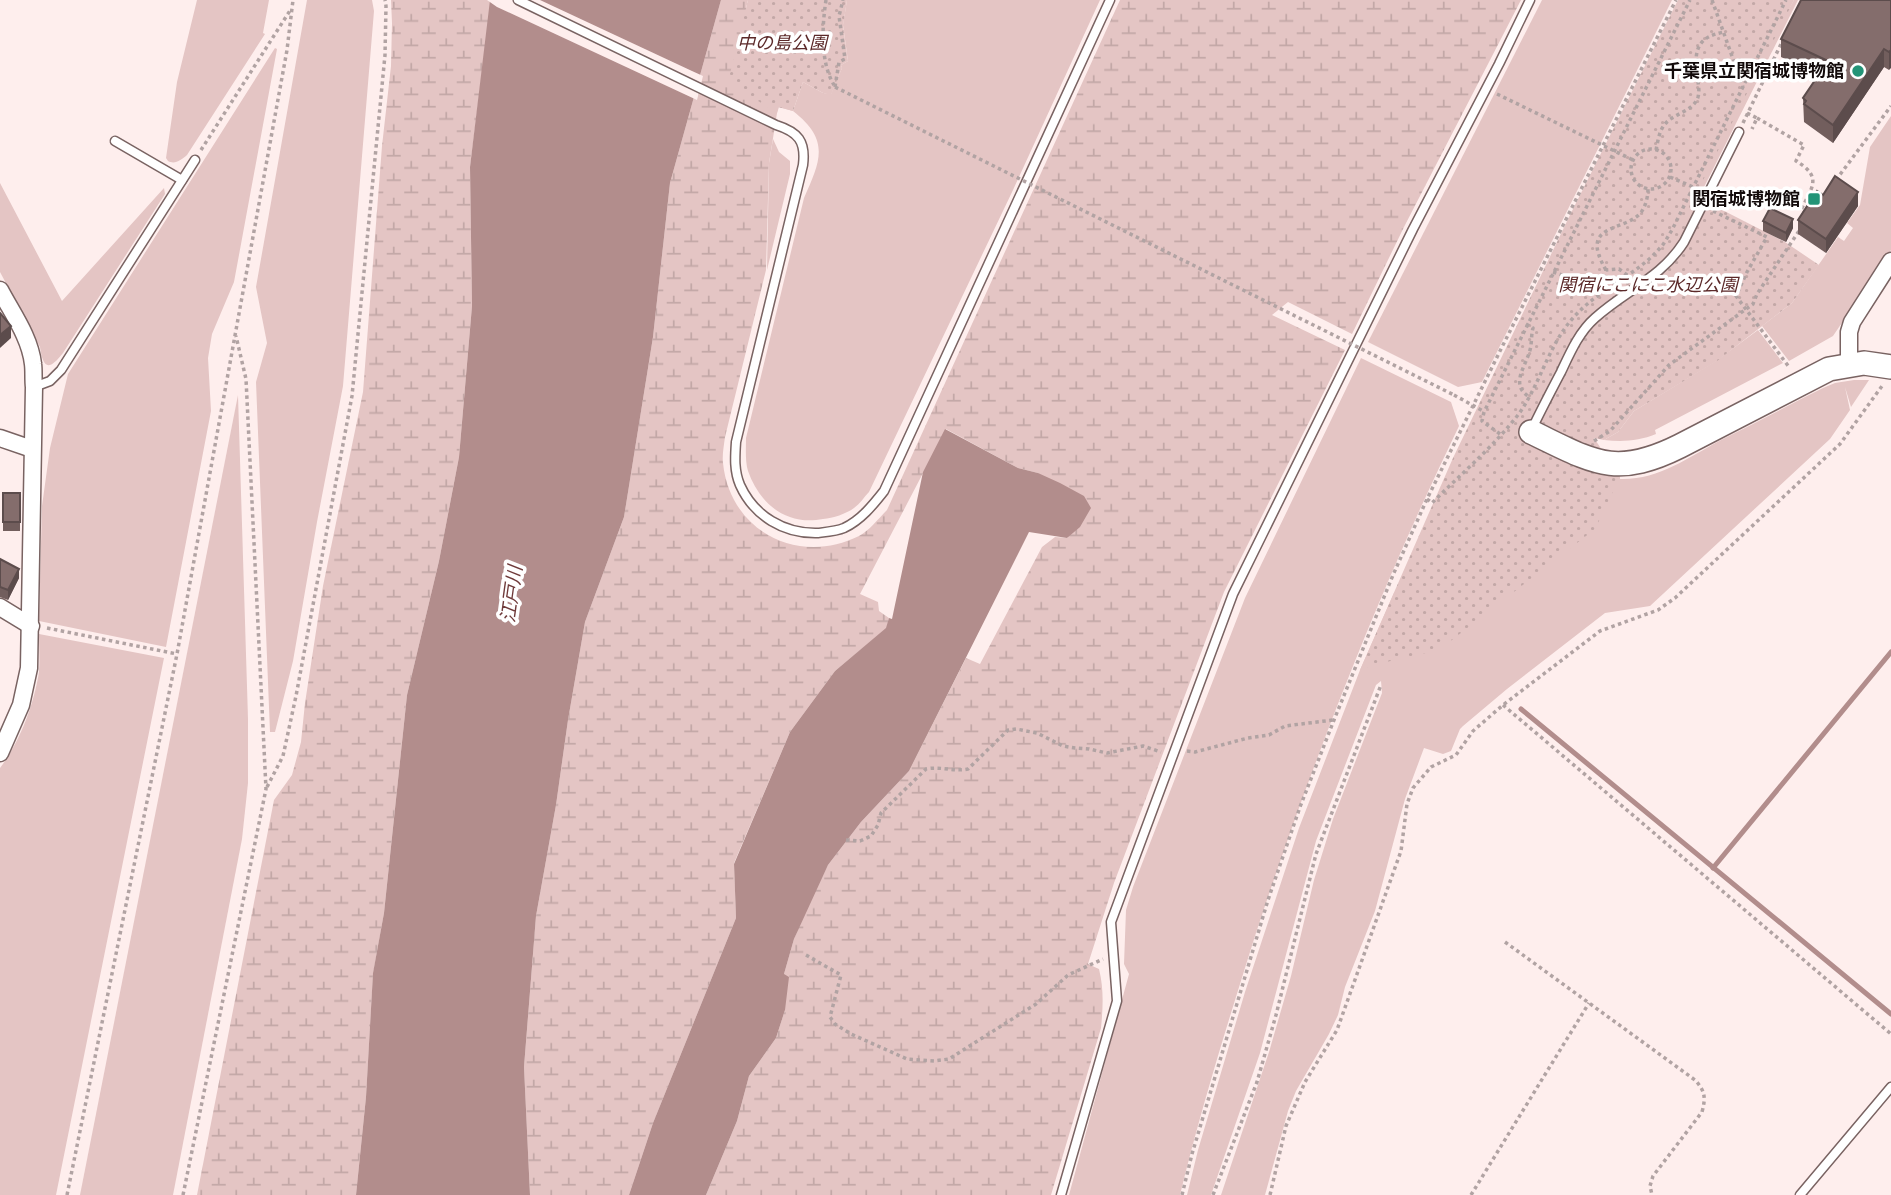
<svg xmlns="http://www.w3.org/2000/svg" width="1891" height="1195" font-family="'Source Serif 4','Noto Sans JP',serif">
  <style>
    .green { fill: #e4c5c4 }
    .wetland { fill: url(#wetland-marsh) }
    .park { fill: url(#park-dots) }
    .water { fill: #b28d8c }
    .pier { fill: #feeeed }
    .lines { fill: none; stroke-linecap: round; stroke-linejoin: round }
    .stream { stroke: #b28d8c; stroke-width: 5 }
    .lane-casing { stroke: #796362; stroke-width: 11 }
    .street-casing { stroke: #796362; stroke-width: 19 }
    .secondary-casing { stroke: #796362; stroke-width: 26 }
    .path { stroke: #b1a3a3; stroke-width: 3.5; stroke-dasharray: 3.5 3.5; stroke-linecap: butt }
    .lane { stroke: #fff; stroke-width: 8 }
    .street { stroke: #fff; stroke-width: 16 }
    .secondary { stroke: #fff; stroke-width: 23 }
    .path-bridge { stroke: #b1a3a3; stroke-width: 3.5; stroke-dasharray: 3.5 3.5; stroke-linecap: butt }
    .wall { fill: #725e5d }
    .shaded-wall { fill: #5c4c4c }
    .building { fill: #846d6c; stroke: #5c4c4c; stroke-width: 2 }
    .poi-dot { fill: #239477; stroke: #fff; stroke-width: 2.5 }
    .labels { text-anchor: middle; stroke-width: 7; stroke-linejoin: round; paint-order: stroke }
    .park-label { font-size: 18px; font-style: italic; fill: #5b2929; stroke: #fff }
    .poi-label { font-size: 18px; font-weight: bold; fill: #120a0a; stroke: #fff; text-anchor: end }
    .water-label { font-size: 19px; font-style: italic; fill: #6f3a3a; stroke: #fff }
  </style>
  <defs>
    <pattern id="wetland-marsh" width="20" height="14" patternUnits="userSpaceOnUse" patternTransform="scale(1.75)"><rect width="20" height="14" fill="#e4c5c4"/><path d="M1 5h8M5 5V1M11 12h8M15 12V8" fill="none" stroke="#c3a8a7"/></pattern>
    <pattern id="park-dots" width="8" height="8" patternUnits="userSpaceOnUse" patternTransform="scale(1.75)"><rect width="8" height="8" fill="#e4c5c4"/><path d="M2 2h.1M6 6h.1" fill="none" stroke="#c3a8a7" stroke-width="1.8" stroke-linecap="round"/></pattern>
  </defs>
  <rect width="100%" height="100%" fill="#feeeed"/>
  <!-- green -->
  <g class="green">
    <path d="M 197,0 L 269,0 L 263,33 L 265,34 L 187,155 C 181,160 175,165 168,161 L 166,158 L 177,82 Z"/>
    <polygon points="307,0 372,0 374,11 343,386 317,522 293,661 275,732 270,732 256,382 267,343 256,287"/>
    <path d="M 847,0 L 1100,0 L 1013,190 L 869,492 C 864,497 860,504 854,508 C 846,514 833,518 823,519 C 787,526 760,505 748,471 C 745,461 746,449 746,438 L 804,198 C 821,160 830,140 793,111 L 803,82 L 823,93 L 831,94 L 842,68 L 841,65 L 848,61 L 843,25 Z"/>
    <polygon points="1542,0 1672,0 1482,382 1458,387 1368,342"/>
    <polygon points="1794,0 1798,0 1684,227 1642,270"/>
    <polygon points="275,48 277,49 234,282 212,334 208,358 211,411 166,647 39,621 42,506 50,448 68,374"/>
    <polygon points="1891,116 1891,250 1833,336 1789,361 1762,326 1792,303 1838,237 1844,241 1853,228 1847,223 1860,205 1870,147"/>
    <polygon points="773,139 779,152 790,161 790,174 767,270 769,163"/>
    <path d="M 0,183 L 62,301 L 164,188 L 165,194 L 63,353 C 49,371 43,369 40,347 L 0,272 Z"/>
    <path d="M 1758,330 L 1783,363 L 1655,430 L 1656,434 C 1639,441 1623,442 1604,440 L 1618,432 L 1634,411 L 1716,361 Z"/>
    <path d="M 1361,358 L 1451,402 L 1459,426 C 1379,591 1312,762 1255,936 C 1228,1022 1201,1108 1180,1195 L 1069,1195 L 1129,974 L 1124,964 L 1126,910 L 1133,887 L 1245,598 Z"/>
    <path d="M 1854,380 L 1869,380 L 1851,407 L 1845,387 L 1850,410 L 1830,439 L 1650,606 L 1605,613 L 1507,689 L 1463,726 L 1460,729 L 1451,751 L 1443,754 L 1424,748 L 1405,799 L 1375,911 L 1345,987 L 1338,1015 L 1329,1034 L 1296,1091 L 1288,1111 L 1265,1195 L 1221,1195 L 1269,1052 L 1291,976 L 1314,880 L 1333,819 L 1382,693 L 1381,681 L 1376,685 L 1316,841 L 1260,1053 L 1211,1195 L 1187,1195 L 1198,1150 L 1245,992 L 1299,828 L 1360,670 L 1394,593 L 1604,476 L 1620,477 L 1620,479 C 1659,480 1687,458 1721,440 C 1755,423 1789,405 1823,388 L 1835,383 Z"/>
    <polygon points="238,395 248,719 248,783 242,839 173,1195 80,1195"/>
    <path d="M 39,634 L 164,658 L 56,1195 L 0,1195 L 0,768 C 20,742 34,704 39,672 C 40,660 39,646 39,634 Z"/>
  </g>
  <!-- wetland -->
  <g class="wetland">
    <polygon points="391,0 490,0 490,9 470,167 472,306 459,457 439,561 407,695 384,913 373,974 366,1097 356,1195 197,1195 274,800 292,775 301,742 305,703 323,586 363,392 382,146 391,66 392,23"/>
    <path d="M 721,0 L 748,0 L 746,8 L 793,111 L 778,107 L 769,163 L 766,270 L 725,437 C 724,445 722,455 723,463 C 730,532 799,566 859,536 C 869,531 878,519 887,510 L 1120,0 L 1521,0 L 1404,227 L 1352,334 L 1288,302 L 1272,315 L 1345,350 L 1224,592 L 1114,883 L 1088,964 L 1099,969 C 1104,989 1103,1007 1101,1028 L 1051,1195 L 706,1195 L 737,1121 L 749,1076 L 776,1038 L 785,1010 L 784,974 L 794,939 L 810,900 L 828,865 L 861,822 L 909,771 L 966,658 L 980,664 L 1042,547 L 1055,537 L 1068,538 L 1038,473 L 1018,468 L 946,429 L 860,594 L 878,602 L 879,611 L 889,618 L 887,628 L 835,671 L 790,732 L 734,863 L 736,918 L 653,1123 L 629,1195 L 530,1195 L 524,1067 L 536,916 L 556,805 L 568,720 L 585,622 L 624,517 L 653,337 L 670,183 Z"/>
  </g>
  <!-- park -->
  <g class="park">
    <polygon points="748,0 847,0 843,26 848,61 841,65 842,68 831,95 823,93 803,82 793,111 779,107 777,113 728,82"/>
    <polygon points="1678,0 1794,0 1695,196 1785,242 1819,265 1792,303 1717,361 1634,411 1618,432 1604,440 1594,438 1620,477 1595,529 1439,650 1373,665 1360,670 1453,458 1570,215"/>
  </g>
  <!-- water -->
  <g class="water">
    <polygon points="490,0 721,0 670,183 653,337 624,517 585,622 568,720 556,805 536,916 524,1067 530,1195 356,1195 366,1097 373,973 384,913 407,695 439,561 459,457 472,306 470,167"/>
    <polygon points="945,429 1018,468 1038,473 1060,483 1084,496 1091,508 1080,527 1067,538 1029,532 909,771 861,822 828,865 794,939 784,974 789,977 785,1010 776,1038 749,1076 737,1121 706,1195 629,1195 653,1123 736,918 734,864 790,732 835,671 886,628 889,618 892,619 923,472"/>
  </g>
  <!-- pier -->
  <polygon class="pier" points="487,0 540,0 692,71 703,76 697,100 497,7"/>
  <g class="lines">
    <!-- stream -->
    <g class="stream">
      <polyline points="1521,709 1891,1014"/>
      <polyline points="1713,868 1891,652"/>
    </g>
    <defs>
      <g id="lane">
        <path d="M 518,0 L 776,125 C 798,132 806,141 803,165 L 736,442 C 735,457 734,471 740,485 C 754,516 784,534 818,533 C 826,532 837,531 844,528 C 861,520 873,505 884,491 L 1110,0"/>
        <polyline points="115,141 182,180"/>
        <polyline points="34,387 50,381 61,370 195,160"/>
        <path d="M 1532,429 C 1541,410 1551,391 1561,372 C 1570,353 1579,332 1595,318 C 1626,290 1661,278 1684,242 L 1739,132"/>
        <polyline points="1061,1195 1117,1001 1111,922 1233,594 1413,229 1499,64 1530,0"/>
        <polyline points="1800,1195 1891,1087"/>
      </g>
      <g id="street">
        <path d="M 0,290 C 12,313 30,337 33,364 C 34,371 33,379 34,387 L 29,668 L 21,705 L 0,753"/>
        <polyline points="1849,365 1849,332 1852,322 1891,261"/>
        <polyline points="0,438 32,449"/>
        <polyline points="0,607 31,626"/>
      </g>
      <path id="secondary" d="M 1531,432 C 1592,461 1614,479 1680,446 L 1829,369 L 1864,363 L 1891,367"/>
    </defs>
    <!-- lane casing -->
    <use href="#lane" class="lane-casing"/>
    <!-- street casing -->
    <use href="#street" class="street-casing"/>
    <!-- secondary casing -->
    <use href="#secondary" class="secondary-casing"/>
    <!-- path -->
    <g class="path">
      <path d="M 826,0 C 822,26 820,62 834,85"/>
      <polyline points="1712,0 1743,87"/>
      <polyline points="835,87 839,62 845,59 839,16 843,0"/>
      <polyline points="1497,94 1633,160"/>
      <polyline points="1747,113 1757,118 1752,129"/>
      <path d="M 1757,118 L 1804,145 L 1796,161 C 1823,177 1812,187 1801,210 L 1806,213"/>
      <polyline points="1743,123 1782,42"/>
      <circle cx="1651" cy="169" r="20"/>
      <polyline points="201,150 291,9"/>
      <path d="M 1656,150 C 1658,141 1659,131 1665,124 C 1674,113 1693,112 1698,97 C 1700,90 1698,83 1697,75 C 1694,50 1697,37 1724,32"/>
      <polyline points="1670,177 1693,187"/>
      <polyline points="1836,180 1891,106"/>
      <polyline points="1713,211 1767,237 1747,272 1736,296 1789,367"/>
      <path d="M 1606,270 C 1577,221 1627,233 1642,211 C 1646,205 1648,196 1648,189"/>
      <polyline points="1553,272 1571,278 1602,280"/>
      <polyline points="1605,291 1602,280 1606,270 1619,269 1627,275"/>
      <path d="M 1526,324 L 1533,328 C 1531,335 1532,343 1530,350 C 1526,366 1510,384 1528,396"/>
      <polyline points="1454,395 1483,411"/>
      <polyline points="1500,434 1482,421 1484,412 1690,0"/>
      <polyline points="1594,441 1610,431 1669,365 1753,304 1757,294 1799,231"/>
      <path d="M 1427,499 L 1432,503 C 1461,474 1493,447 1518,415 C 1540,385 1548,346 1573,318 C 1598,289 1636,276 1660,248 C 1665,243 1668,236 1672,230 L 1786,0"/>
      <polyline points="47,628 177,654"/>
      <polyline points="1503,705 1891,1034"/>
      <polyline points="1187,751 1195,752 1248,738 1269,735 1285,726 1333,720"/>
      <polyline points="267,787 283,756 296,696 352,396 385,55 386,6 385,0"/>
      <path d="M 846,840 L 860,841 L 871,836 L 878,825 L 881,813 L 926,769 C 941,766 954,772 968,769 L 1008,730 L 1016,729 L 1037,733 L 1063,746 L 1075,748 L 1089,749 L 1107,753 L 1143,746 L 1161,752"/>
      <path d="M 1505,942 L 1695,1080 C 1705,1091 1706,1097 1702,1112 L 1653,1176 L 1650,1186 L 1652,1195"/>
      <polyline points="806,955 841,975 830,1017 835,1024 851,1034 907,1059 934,1061 949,1059 1036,1004 1068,975 1103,959"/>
      <polyline points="67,1195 177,654 287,50 293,0"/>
      <polyline points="183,1195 266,789 246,379 236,336"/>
      <polyline points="1182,1195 1192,1154 1268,900 1300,807 1334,720 1393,575 1427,499 1501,349 1676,0"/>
      <polyline points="1213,1195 1257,1082 1276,1015 1316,854 1381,685"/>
      <polyline points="1270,1195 1286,1126 1305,1082 1337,1030 1401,851 1407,804 1413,788 1431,767 1456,755 1473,731 1503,705 1600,631 1658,610 1675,598 1840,444 1882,386"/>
      <polyline points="1471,1195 1589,1003"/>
    </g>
    <!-- lane -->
    <use href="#lane" class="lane"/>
    <!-- street -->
    <use href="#street" class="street"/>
    <!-- secondary -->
    <use href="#secondary" class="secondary"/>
    <!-- path-bridge -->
    <polyline class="path-bridge" points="835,87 1454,395"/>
  </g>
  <!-- wall -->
  <g class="wall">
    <polygon points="1891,0 1889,70 1884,67 1833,143 1804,122 1803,98 1819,75 1781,57 1781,39"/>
    <polygon points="1823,195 1858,206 1826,253 1798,234 1798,220"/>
    <polygon points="1763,221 1793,228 1786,242 1763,231"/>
    <rect x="3" y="493" width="17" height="38"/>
    <polygon points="0,559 19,578 8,600 0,597"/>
  </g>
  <!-- shaded-wall -->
  <g class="shaded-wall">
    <polygon points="1884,49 1884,67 1833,143 1833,125"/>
    <polygon points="1891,50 1891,68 1889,70 1889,52"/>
    <polygon points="1858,192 1858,206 1826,253 1826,239"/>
    <polygon points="1793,219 1793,228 1786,242 1786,233"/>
    <polygon points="11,326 11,338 0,348 0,335"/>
    <polygon points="19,569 19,578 8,600 8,590"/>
  </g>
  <!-- building -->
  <g class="building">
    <polygon points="1801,0 1891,0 1891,50 1889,52 1884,49 1833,125 1804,104 1806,101 1803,98 1828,61 1781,39"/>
    <polygon points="1835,176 1858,192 1826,239 1798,220 1817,191 1823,195"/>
    <polygon points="1770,208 1793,219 1786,233 1763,221"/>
    <polygon points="0,313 11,326 0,335"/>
    <rect x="3" y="493" width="17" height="29"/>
    <polygon points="0,559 19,569 8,590 0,587"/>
  </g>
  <!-- markers -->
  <g class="poi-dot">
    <circle cx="1858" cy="71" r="7"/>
    <rect x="1807" y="192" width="14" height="14" rx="3.5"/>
  </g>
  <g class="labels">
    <!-- park labels -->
    <g class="park-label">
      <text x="782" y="49">中の島公園</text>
      <text x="1648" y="291">関宿にこにこ水辺公園</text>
    </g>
    <!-- poi labels -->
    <g class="poi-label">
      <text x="1844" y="77">千葉県立関宿城博物館</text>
      <text x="1800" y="205">関宿城博物館</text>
    </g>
    <!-- water labels -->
    <g class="water-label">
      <text transform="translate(511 594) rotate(-82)" y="7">江戸川</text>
    </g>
  </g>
</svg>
